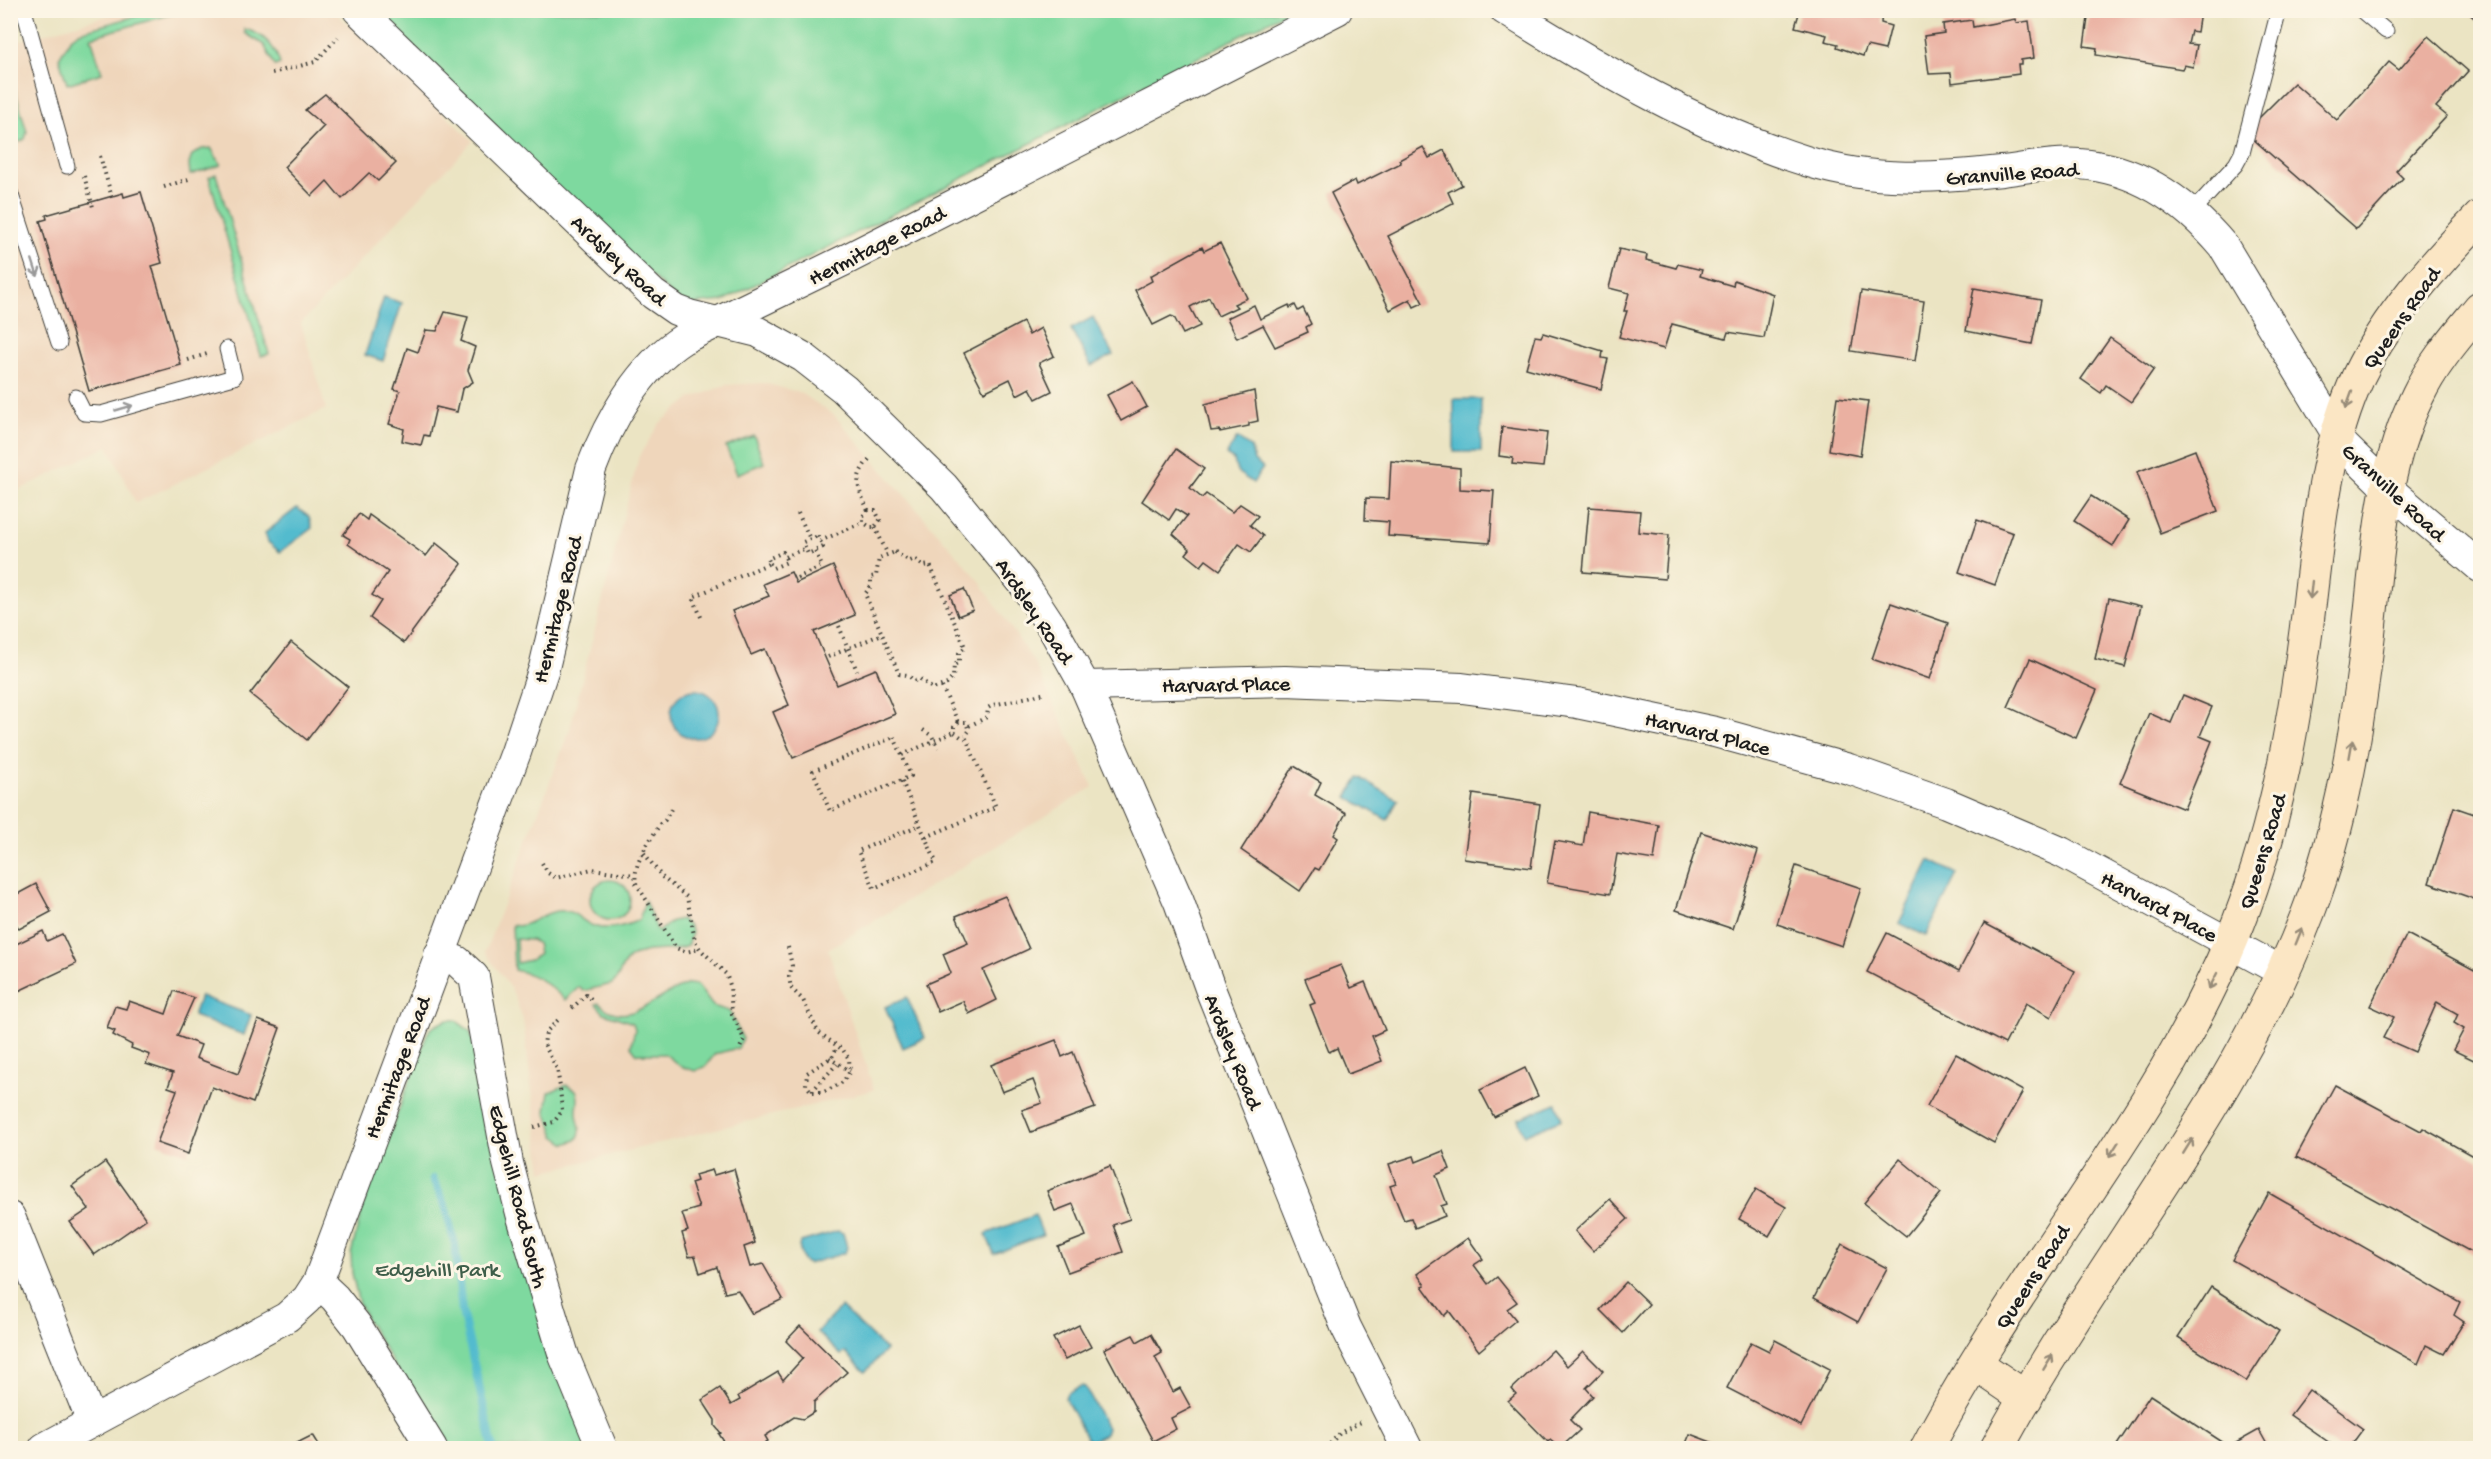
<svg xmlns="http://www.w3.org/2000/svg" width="2491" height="1459" font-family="'Gochi Hand',sans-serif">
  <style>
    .built { fill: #efd6bb }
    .green { fill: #7ed99f; stroke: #4d7a5e; stroke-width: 1.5; fill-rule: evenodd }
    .water { fill: #52bbce; stroke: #376c75; stroke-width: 1.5 }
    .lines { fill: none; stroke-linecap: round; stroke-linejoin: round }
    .stream { stroke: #52bbce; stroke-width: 8 }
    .building { fill: #eab0a1 }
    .lane-casing { stroke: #3b3a35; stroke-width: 17 }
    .street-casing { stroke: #3b3a35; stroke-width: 32 }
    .secondary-casing { stroke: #3b3a35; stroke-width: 35 }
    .path { stroke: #3b3a35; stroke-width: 4; stroke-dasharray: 1.5 4.5; stroke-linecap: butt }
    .lane { stroke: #fff; stroke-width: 15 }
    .street { stroke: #fff; stroke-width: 30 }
    .secondary { stroke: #fbe6c4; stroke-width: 33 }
    .oneway { stroke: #999 }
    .oneway2 { stroke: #978b78 }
    .labels { text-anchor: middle; stroke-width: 6; stroke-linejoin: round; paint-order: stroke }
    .street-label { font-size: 22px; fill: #1c1c1c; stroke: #fcf5e5 }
    .park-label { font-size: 22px; fill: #3e5e4a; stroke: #fcf5e5 }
  </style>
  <rect width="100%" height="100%" fill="#fcf5e5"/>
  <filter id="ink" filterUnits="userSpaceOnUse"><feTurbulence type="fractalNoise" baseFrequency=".0167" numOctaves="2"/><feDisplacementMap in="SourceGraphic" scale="12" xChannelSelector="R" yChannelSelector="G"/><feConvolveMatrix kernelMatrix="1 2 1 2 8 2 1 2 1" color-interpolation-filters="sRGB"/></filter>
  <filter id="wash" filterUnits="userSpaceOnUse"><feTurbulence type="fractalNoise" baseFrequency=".008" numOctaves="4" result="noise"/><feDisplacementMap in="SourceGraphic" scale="24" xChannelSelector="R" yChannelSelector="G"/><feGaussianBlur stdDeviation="1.35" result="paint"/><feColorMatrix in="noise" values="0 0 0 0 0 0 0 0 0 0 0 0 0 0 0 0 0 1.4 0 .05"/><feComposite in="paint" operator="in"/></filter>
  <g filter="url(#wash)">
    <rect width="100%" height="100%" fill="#ebe4c3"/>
    <!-- built -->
    <g class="built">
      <polygon points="124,11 334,11 473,141 301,323 326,409 136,503 108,446 11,494 11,43"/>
      <polygon points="764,383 801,393 834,415 979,580 1033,661 1093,787 828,949 874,1090 542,1172 523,1019 512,990 485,952 569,732 639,456 660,423 690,399 726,385"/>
    </g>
    <!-- green -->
    <g class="green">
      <polygon points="154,11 183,11 91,37 102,73 67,84 59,58 71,38 79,32"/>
      <polygon points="364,11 1289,11 723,301 683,305"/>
      <path d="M 245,29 C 264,34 275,46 280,64 L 275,66 L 264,45 L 245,33 Z"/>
      <polygon points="11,76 27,132 25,139 20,142 15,140 11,130"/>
      <polygon points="211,148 221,165 190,175 189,164 192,155 202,149"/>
      <polygon points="216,174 269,354 261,356 209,177"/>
      <polygon points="754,436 764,463 737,474 726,447"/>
      <circle cx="610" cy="900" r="20"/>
      <path d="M 645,901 L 658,932 L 672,921 L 681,919 L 689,926 L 692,933 L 687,946 C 671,954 649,946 631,957 C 620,964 621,977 612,984 L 583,991 L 579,987 L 565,1000 C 550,985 536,974 514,970 L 512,925 C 529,930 543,909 564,911 C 574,911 580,919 589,924 C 603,932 624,927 639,920 ZM 516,939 L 531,940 L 537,943 L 539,954 L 530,960 L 517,963 Z"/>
      <path d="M 689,984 L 697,985 L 713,1006 L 729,1011 L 743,1039 L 738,1048 L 715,1054 L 706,1066 L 695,1071 L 680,1066 L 665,1054 L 637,1054 L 631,1046 L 635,1029 L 633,1023 L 604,1013 L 596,1004 L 599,1003 C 627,1033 661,991 689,984 Z"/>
      <polygon points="446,1020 455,1020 470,1031 590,1448 444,1448 368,1322 359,1304 352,1273 351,1254 362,1209 427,1034 431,1028"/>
      <path d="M 566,1085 L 576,1090 C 580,1099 577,1102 577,1110 C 576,1122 585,1130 576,1140 L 566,1144 L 555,1136 L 546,1111 L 549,1092 Z"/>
    </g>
    <!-- water -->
    <g class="water">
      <polygon points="384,297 402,303 383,361 365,355"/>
      <polygon points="1093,317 1113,355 1091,366 1071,329"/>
      <rect x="1454" y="399" width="27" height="53"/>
      <polygon points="1237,438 1251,448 1254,461 1263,468 1253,483 1237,472 1234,460 1226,455"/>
      <polygon points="297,508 309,517 312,528 280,552 268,542 265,533"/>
      <circle cx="695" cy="714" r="24"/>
      <polygon points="1359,777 1398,800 1387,820 1347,797"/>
      <polygon points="1930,860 1957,874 1926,936 1899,923"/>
      <polygon points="200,996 251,1015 244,1035 193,1016"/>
      <polygon points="907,997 925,1038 903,1048 885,1007"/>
      <polygon points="1556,1103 1562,1119 1524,1135 1518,1119"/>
      <polygon points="1035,1215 1043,1235 994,1254 986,1234"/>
      <polygon points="838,1231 843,1233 847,1247 845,1253 808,1264 803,1261 799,1246 801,1242"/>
      <polygon points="841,1307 886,1350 865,1372 845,1352 841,1355 817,1332"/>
      <polygon points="1081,1386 1085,1387 1107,1428 1105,1434 1091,1441 1087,1439 1065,1398 1067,1393"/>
    </g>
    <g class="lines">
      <!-- stream -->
      <polyline class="stream" points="433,1179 445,1205 455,1245 462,1311 493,1448"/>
    </g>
    <g id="blocks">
      <!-- building -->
      <g class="building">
        <polygon points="1800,10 1882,10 1881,23 1891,26 1885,50 1867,46 1863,56 1837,47 1838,44 1825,41 1827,35 1795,27"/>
        <polygon points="2103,10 2126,14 2126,10 2200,12 2197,32 2191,31 2188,44 2197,45 2193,67 2184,65 2182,69 2096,55 2097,48 2084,46 2089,11 2103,14"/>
        <polygon points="2465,10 2480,10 2480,23"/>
        <polygon points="2015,19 2016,23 2029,21 2034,58 2021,60 2021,64 2018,64 2019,74 1952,83 1951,73 1929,74 1924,36 1944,33 1943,24 1972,20 1973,27"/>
        <polygon points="2428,36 2468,71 2436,107 2447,116 2396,171 2403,178 2356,229 2245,132 2294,83 2337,120 2389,62 2399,70"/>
        <polygon points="325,94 396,163 378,181 369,173 342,199 327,181 312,196 284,167 324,126 305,110"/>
        <polygon points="1423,147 1429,158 1444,150 1462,185 1448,192 1453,203 1388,236 1423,303 1414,307 1410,299 1390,310 1331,193 1355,180 1357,185 1401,163 1399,160"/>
        <polygon points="141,192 162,263 152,266 181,365 89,391 40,221 47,219 46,215 123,193 124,197"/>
        <polygon points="1220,243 1247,298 1234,304 1237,307 1218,316 1209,297 1190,307 1200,326 1183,334 1174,317 1171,316 1153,325 1135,290 1152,281 1150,276 1202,247 1204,251"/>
        <polygon points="1619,249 1647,255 1646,260 1676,268 1678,264 1702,270 1700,276 1733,286 1734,280 1773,294 1764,338 1728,332 1726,338 1672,324 1664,349 1619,337 1627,311 1624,311 1629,293 1609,288"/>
        <polygon points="1974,288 2041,300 2032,344 1966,331"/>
        <polygon points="1861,291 1924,301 1915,361 1851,351"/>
        <polygon points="1254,305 1260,319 1289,305 1290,308 1295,305 1298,311 1303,308 1311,324 1306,327 1308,332 1275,347 1263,325 1237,338 1227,318"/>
        <polygon points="445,312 468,317 461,341 475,347 468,370 473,382 462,389 457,412 436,407 429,436 424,435 421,445 402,441 404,429 389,424 400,391 394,389 407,348 418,352 426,330 437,331"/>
        <polygon points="1023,322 1029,335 1041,328 1054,356 1039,363 1052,391 1036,399 1030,388 1017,395 1010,379 984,392 964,353"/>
        <polygon points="1543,333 1603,351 1602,358 1608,359 1601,389 1526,368 1535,336 1541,337"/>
        <polygon points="2110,338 2154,369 2131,402 2106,385 2101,393 2081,379"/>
        <polygon points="1133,381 1147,407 1121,421 1107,395"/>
        <polygon points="1254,391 1258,421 1249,423 1249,426 1220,432 1219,430 1211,431 1205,404"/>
        <polygon points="1837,397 1868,401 1860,456 1829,450"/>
        <polygon points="1502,427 1547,433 1543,467 1512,464 1513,458 1499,456"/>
        <polygon points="1176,449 1204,469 1190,488 1202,498 1206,494 1232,512 1240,504 1258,516 1250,525 1263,536 1251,552 1239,544 1220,570 1206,560 1201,566 1186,554 1190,549 1173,534 1187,516 1176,509 1169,520 1142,501"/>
        <polygon points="2195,450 2218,511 2160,533 2137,472"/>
        <polygon points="1391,461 1460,468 1460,489 1494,491 1490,543 1388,536 1389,522 1365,520 1366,498 1389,499"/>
        <polygon points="2091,496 2129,520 2113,546 2074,521"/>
        <polygon points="1589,507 1640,511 1638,532 1669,535 1665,579 1583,572"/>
        <polygon points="359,514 367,520 369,515 426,556 436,543 462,564 404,643 370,618 381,601 372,595 388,572 348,544 350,539 343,535"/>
        <polygon points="1977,520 2013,533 1995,585 1959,572"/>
        <polygon points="833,566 855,615 814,632 837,685 876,669 895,714 793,758 773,712 789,705 765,649 751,655 732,611 769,596 763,584 791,572 796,583"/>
        <polygon points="964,589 973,610 958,616 950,595"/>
        <polygon points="2109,598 2141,606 2125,667 2095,659"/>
        <polygon points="1891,603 1948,623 1930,679 1872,659"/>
        <polygon points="291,642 348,687 307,740 250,694"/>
        <polygon points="2030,659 2097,690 2076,738 2008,707"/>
        <polygon points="2183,695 2212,707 2200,736 2212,741 2184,809 2120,783 2149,713 2171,723"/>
        <polygon points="1294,766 1321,782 1315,795 1346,813 1334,835 1338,838 1319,870 1315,868 1300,891 1241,850"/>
        <polygon points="1473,794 1540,804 1531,868 1464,859"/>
        <polygon points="2454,807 2480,816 2480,889 2477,900 2429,883"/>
        <polygon points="1588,812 1659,825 1654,860 1617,854 1610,894 1547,883 1555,841 1583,846"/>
        <polygon points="1701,832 1758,851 1733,929 1676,910"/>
        <polygon points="1796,866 1861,888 1842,946 1777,924"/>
        <polygon points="36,884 51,912 19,929 10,913 10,898"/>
        <polygon points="1005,896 1029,949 983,970 997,1000 969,1014 963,1001 938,1012 926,984 951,973 943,954 968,943 956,916"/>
        <polygon points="1984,923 2075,971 2051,1017 2026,1003 2005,1044 1867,972 1887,933 1959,971"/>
        <polygon points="43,931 47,941 62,934 76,964 10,995 10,947"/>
        <polygon points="2407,934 2480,973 2480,1063 2453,1050 2464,1029 2454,1023 2458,1014 2437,1002 2415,1052 2383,1038 2394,1017 2370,1006"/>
        <polygon points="1341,965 1351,988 1365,982 1385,1030 1372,1036 1382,1061 1348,1074 1337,1048 1329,1052 1310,1005 1315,1003 1305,979"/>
        <polygon points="174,991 194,998 177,1036 201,1045 196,1058 238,1074 258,1020 280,1028 253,1103 212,1087 188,1154 157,1143 177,1090 168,1087 173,1073 146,1064 150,1055 131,1048 132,1045 113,1035 115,1031 107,1028 115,1006 126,1009 129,1001 166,1014"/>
        <polygon points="1056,1040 1062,1057 1073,1052 1095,1108 1031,1132 1022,1110 1042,1103 1033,1080 1002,1092 991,1065"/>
        <polygon points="1956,1054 2023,1091 1994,1143 1927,1106"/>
        <polygon points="1525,1068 1538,1096 1494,1117 1480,1090"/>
        <polygon points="2335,1085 2421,1131 2423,1128 2480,1160 2480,1257 2296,1157"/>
        <polygon points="1443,1151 1450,1169 1436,1175 1447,1204 1441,1206 1445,1216 1415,1228 1411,1218 1404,1220 1390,1186 1396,1184 1389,1164 1414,1156 1416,1162"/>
        <polygon points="1900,1159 1941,1193 1906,1236 1864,1203"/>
        <polygon points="105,1162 146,1219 94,1255 70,1222 89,1209 72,1186"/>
        <polygon points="1110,1166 1130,1219 1113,1225 1123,1252 1068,1272 1058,1247 1086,1236 1073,1204 1055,1211 1047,1191"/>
        <polygon points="734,1169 755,1243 744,1247 750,1267 763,1264 783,1299 752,1314 738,1290 725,1293 717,1267 700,1273 695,1256 689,1257 682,1233 688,1231 682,1213 699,1208 691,1183 697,1181 695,1175 712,1170 714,1175"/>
        <polygon points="1756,1189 1786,1207 1769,1236 1739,1219"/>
        <polygon points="2269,1193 2460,1302 2454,1315 2464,1322 2444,1354 2426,1345 2418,1364 2232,1260"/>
        <polygon points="1610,1199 1628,1219 1593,1251 1575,1231"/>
        <polygon points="1468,1238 1483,1259 1474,1265 1488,1284 1497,1277 1517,1302 1507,1309 1516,1320 1479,1351 1449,1311 1444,1316 1422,1286 1425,1285 1417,1274"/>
        <polygon points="1842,1244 1887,1268 1858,1322 1814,1298"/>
        <polygon points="1626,1282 1649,1304 1623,1333 1600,1310"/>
        <polygon points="2211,1287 2279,1331 2246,1382 2178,1338"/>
        <polygon points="1079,1325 1091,1347 1065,1360 1053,1338"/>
        <polygon points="800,1326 847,1372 814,1402 814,1412 803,1419 794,1417 765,1436 768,1441 757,1448 751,1448 749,1445 743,1448 728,1448 719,1434 721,1433 715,1426 715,1420 702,1400 720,1388 731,1405 740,1400 738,1396 778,1372 783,1380 803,1358 786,1341"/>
        <polygon points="1151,1334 1162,1353 1155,1357 1173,1392 1180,1388 1191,1408 1171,1418 1176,1429 1153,1441 1104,1349 1133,1335 1137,1342"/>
        <polygon points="1775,1340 1830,1369 1801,1426 1727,1388 1751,1342 1769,1351"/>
        <polygon points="1553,1350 1567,1366 1583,1351 1603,1371 1586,1388 1593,1396 1570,1420 1580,1430 1560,1448 1550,1440 1548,1442 1508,1401 1516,1394 1512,1389"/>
        <polygon points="2309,1390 2363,1429 2349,1448 2337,1448 2290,1415"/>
        <polygon points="2150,1395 2224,1443 2220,1448 2115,1448"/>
        <polygon points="2259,1430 2269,1448 2227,1448"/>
        <polygon points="1690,1434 1727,1448 1684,1448"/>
        <polygon points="313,1435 321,1448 287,1448"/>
      </g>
    </g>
  </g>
  <g filter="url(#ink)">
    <use href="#blocks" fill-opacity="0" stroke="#3b3a35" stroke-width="1.5"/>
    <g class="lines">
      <defs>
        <g id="lane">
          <polyline points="24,10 67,166"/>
          <polyline points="2361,10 2386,31"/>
          <polyline points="10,192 59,343"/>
          <polyline points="2192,212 2236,164 2242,153 2279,10"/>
          <polyline points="76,397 84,413 101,414 234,377 227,349"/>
        </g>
        <g id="street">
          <polyline points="358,10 653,294 676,310 689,315 758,332 803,357 844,389 944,487 1023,583 1052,627 1085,686 1179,902 1211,991 1346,1327 1407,1448"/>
          <path d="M 1505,10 C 1602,70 1700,128 1809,162 C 1873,182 1937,178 2002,171 C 2027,168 2054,162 2079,164 C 2139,168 2187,203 2224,247 L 2344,446 L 2387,488 L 2480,567"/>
          <polyline points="1085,686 1285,681 1462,688 1577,703 1715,732 1849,769 1946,803 2061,852 2283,972"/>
          <polyline points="439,955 457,961 474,977 508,1163 522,1217 564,1356 602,1448"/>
          <polyline points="10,1217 92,1422"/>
          <polyline points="318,1282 335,1298 357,1326 432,1448"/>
          <path d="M 44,1448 L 287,1317 L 307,1299 L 318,1282 L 516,752 L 544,668 L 591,469 C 609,421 639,367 683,339 L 847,259 L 1337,10"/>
        </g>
        <g id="secondary">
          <polyline points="1976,1364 2026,1398"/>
          <path d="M 1927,1448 C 2018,1274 2157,1119 2232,939 C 2273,840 2292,737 2306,631 C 2317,546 2322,454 2359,375 C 2386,318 2436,262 2480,217"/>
          <path d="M 1997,1448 C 2095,1266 2233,1108 2308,913 C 2343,823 2358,725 2369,629 C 2378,550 2382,468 2418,395 C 2433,363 2458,335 2480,308"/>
        </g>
      </defs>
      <!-- lane casing -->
      <use href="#lane" class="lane-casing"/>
      <!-- street casing -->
      <use href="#street" class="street-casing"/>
      <!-- secondary casing -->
      <use href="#secondary" class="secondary-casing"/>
      <!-- path -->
      <g class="path">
        <polyline points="272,73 315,62 338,37"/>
        <polyline points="100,156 113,201"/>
        <polyline points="84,176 93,207"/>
        <polyline points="164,187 192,178"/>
        <polyline points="188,360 207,354"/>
        <path d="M 868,510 C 858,488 852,480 869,459"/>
        <polyline points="868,510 863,516 863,522 870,527 875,527"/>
        <polyline points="868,510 875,510 880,520 875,527"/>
        <polyline points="798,513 810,539"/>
        <polyline points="875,527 887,553"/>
        <polygon points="818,536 823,547 808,554 803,542"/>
        <polyline points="820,541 864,522"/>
        <polygon points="895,552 910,561 915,559 923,566 930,565 965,647 959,653 959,662 954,665 953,677 947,684 933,689 920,679 914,681 908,675 899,674 865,594 871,586 871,577 876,576 879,558"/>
        <polyline points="785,557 806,548"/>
        <polyline points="770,563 773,568 787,562 785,557"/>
        <polyline points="797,578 822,566 815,551"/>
        <polyline points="701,617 693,597 770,563 768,559 783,552 785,557"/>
        <polyline points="839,626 857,671"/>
        <polyline points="828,657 882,634"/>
        <polyline points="942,687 958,722"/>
        <polyline points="958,722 966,722 969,731 965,736"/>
        <polyline points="958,722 954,727 954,732 961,737 965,736"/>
        <polyline points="969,726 987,717 988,708 993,705 1046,693"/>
        <polyline points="923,730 932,736 938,748"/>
        <polygon points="894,737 911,776 830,811 813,771"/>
        <polyline points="902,755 954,732"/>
        <polyline points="902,781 920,825"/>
        <path d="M 671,809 L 665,820 L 660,824 C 650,841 632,864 636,883 L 676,948 L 686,952 L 700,949"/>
        <polygon points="920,825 936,862 874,888 858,851"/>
        <polyline points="926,837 996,807 965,736"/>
        <polyline points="644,853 662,877 687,897 695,941 700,949 726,974 730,985 732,1014 744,1039 740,1048"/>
        <polyline points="542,863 548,873 556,878 592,869 634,875"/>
        <polyline points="788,947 792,966 789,977 791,988 803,1000 818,1032 843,1050 849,1059 850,1071 843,1082 824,1092 812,1092 806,1085 807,1073 832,1057 837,1047"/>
        <polyline points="572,1008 586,995 594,1001"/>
        <polyline points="829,1058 850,1071"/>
        <polyline points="812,1091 837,1064"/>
        <polyline points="534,1127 554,1122 562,1111 560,1087 557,1069 544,1044 546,1032 558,1020"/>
        <polyline points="1326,1448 1340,1433 1363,1421"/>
      </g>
      <!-- lane -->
      <use href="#lane" class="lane"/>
      <!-- street -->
      <use href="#street" class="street"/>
      <!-- secondary -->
      <use href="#secondary" class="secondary"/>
    </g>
    <!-- one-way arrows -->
    <defs><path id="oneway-shaft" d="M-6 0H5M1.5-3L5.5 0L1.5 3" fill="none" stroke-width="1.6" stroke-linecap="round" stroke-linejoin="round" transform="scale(1.5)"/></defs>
    <g class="oneway">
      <use href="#oneway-shaft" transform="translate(35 268) rotate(72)"/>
      <use href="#oneway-shaft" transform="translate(124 408) rotate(-16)"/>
    </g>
    <g class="oneway2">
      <use href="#oneway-shaft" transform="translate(2349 400) rotate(110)"/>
      <use href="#oneway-shaft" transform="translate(2311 590) rotate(96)"/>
      <use href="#oneway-shaft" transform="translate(2351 749) rotate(-80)"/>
      <use href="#oneway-shaft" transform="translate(2299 936) rotate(-68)"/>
      <use href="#oneway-shaft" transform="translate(2213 981) rotate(117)"/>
      <use href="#oneway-shaft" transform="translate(2188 1146) rotate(-58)"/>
      <use href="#oneway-shaft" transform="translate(2114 1149) rotate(123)"/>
      <use href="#oneway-shaft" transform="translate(2048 1362) rotate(-59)"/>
    </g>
  </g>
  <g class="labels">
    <!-- street labels -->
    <g class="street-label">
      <text transform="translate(2012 172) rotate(-4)" y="8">Granville Road</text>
      <text transform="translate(876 244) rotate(-27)" y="8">Hermitage Road</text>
      <text transform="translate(620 259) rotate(43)" y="8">Ardsley Road</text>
      <text transform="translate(2400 317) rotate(-55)" y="8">Queens Road</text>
      <text transform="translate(2395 491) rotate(43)" y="8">Granville Road</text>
      <text transform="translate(556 609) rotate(-76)" y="8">Hermitage Road</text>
      <text transform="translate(1036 610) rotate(56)" y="8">Ardsley Road</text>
      <text transform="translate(1226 683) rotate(-1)" y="8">Harvard Place</text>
      <text transform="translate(1708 732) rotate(14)" y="8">Harvard Place</text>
      <text transform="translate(2261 851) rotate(-73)" y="8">Queens Road</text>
      <text transform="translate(2160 905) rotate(28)" y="8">Harvard Place</text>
      <text transform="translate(1235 1051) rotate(68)" y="8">Ardsley Road</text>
      <text transform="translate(396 1067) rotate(-69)" y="8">Hermitage Road</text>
      <text transform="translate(520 1196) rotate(76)" y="8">Edgehill Road South</text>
      <text transform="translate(2031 1276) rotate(-57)" y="8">Queens Road</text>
    </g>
    <!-- park labels -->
    <g class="park-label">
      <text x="437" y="1276">Edgehill Park</text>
    </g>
  </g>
  <!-- margin -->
  <rect width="2491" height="1459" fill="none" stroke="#fcf5e5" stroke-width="36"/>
</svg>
